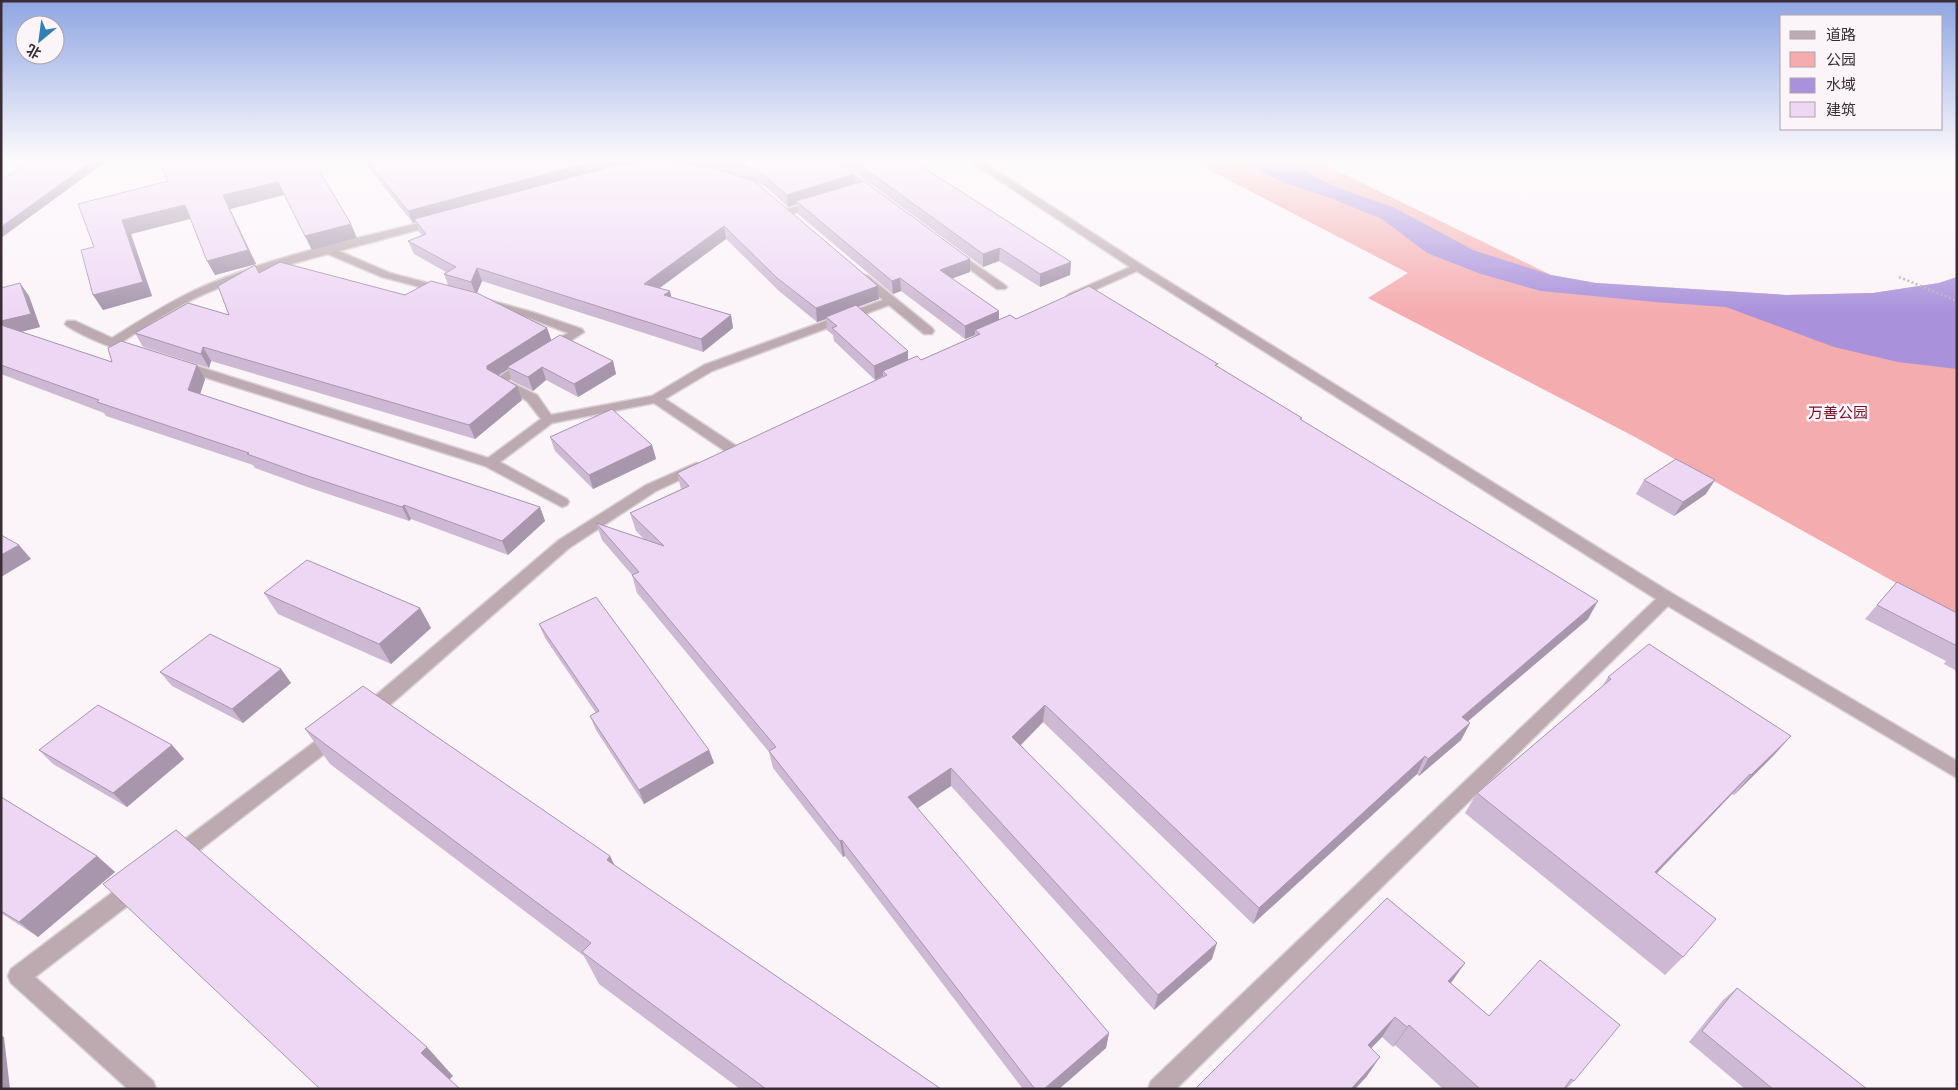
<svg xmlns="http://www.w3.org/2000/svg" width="1958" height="1090" font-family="'IBM Plex Sans','Noto Sans SC',sans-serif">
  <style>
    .green { fill: #f4acaf }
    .water { fill: #a991db }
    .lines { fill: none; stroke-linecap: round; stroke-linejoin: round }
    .minor-casing { stroke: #d8d0d5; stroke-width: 3 }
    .path { stroke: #b7aeb4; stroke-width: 2.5; stroke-dasharray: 2 2.5; stroke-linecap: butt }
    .minor { fill: #bcaab0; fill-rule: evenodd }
    .wall { fill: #cdb9d3; fill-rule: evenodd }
    .shaded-wall { fill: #a796ac }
    .building { fill: #eed7f5; stroke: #a796ac }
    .labels { text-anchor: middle; stroke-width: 5; stroke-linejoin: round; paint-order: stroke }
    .park-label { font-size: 15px; fill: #790e26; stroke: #fbf4f8 }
  </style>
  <rect width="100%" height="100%" fill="#fbf4f8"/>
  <!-- green -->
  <polygon class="green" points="1190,160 1315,160 1551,275 1596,283 1786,295 1873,293 1939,283 1957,277 1957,617 1635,437 1368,298 1408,273"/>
  <!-- water -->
  <polygon class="water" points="1238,160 1285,160 1335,187 1395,208 1473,250 1551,275 1596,283 1786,295 1873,293 1939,283 1957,277 1957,369 1898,362 1834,347 1726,307 1655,302 1541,291 1481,274 1427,253 1382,219 1330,198 1283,182"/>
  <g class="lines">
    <defs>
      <g id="minor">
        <polygon points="1,160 9,160 1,165"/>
        <polygon points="824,160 835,160 879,194 878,196 870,196"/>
        <polygon points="968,160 980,160 1142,265 1673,594 1957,761 1957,778 1668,606 1176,1089 1148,1089 1151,1081 1656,599 1137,271 1077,298 1069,298 1067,296 1069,294 1130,267"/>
        <polygon points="817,200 822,203 821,205 788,215 783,212 784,210"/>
        <path d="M 436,219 L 441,222 L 440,224 L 339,251 L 390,273 L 447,288 L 449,290 L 447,292 L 443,293 L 382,277 L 328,254 C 286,265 244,277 204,294 C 175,307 148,325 122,342 L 126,346 L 124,349 C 115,351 72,331 65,324 L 67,321 L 75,321 L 112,338 C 139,321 166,304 195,290 C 267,257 359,238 436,219 Z"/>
        <polygon points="953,249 1005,285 1007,287 1005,289 997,289 949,254 948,252 949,250"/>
        <polygon points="864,275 868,276 932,328 934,331 932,334 924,334 889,305 712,371 665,399 738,447 740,450 738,453 728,453 654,403 552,423 500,462 567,499 569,502 567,505 562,507 485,466 179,369 177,366 183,362 187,363 488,458 541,419 527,401 493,381 523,360 527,359 533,363 508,381 537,395 551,415 652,396 704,365 883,300 860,280 858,278 860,276"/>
        <polygon points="489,300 532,312 582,329 584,332 555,351 547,351 545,348 547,345 568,333 524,316 485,305 483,303"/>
        <path d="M 696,463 L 701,464 L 703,467 L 701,470 L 656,491 L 569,548 L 398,698 C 388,706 376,722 362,717 L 359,712 L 362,707 L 559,540 L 646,485 Z"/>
        <polygon points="335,729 341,731 344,736 341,741 183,863 176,866 169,863 166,857 169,851 329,731"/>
        <polygon points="136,878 143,880 146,887 143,894 35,977 153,1081 156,1089 128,1089 11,983 8,976 11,969 129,880"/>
      </g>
    </defs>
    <!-- minor casing -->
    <use href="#minor" class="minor-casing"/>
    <!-- path -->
    <polyline class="path" points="1899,277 1957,301"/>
    <!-- minor -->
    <use href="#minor" class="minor"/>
  </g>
  <!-- wall -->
  <g class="wall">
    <polygon points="313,160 357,238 312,250 284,195 230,209 256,264 215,275 207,261 191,219 131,234 152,296 103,310 94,247"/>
    <path d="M 362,160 L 836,160 L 855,184 L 970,272 L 952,278 L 999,320 L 1016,319 L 1217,366 L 1302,418 L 1301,420 L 1588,619 L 1468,721 L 1470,723 L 1461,740 L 1419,776 L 1417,774 L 1253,924 L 1043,722 L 1021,745 L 1212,959 L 1154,1010 L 951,786 L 917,808 L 1109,1033 L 1106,1048 L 1059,1089 L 1023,1089 L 845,856 L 843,857 L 773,768 L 769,752 L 637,593 L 632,575 L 602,540 L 596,523 L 644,539 L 636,531 L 630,513 L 681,489 L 677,473 L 884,377 L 883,376 L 875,380 L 834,341 L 833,335 L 827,330 L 826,319 L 817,322 L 779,291 L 726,239 L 660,288 L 670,291 L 671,297 L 731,315 L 733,328 L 703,352 L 482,281 L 477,293 L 547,328 L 551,340 L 613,361 L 616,374 L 578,397 L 546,380 L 533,391 L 512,381 L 508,369 L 498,376 L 522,400 L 475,439 L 211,361 L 209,368 L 143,347 L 135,333 L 229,315 L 255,265 L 259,273 L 405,295 L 448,285 L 444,274 L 446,272 L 414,254 L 408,241 L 422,235 L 419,232 L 416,222 L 413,223 ZM 724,172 L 745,177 L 750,180 ZM 754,181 L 766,187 L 788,207 L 797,204 L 798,214 L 893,294 L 901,291 L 965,339 L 975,335 L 975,336 L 921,360 L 908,360 L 858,307 L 879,299 L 878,286 Z"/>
    <polygon points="838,160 917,160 917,163 1071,262 1070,275 1040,287 999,261 983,267"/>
    <polygon points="20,283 29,296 40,327 21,332 112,362 205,379 200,394 540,507 545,521 508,555 411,519 409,521 313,489 255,468 253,465 106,416 104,413 1,374 1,288"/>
    <polygon points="550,437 652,445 656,459 593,489 555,451"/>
    <polygon points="1644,480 1706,494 1674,516 1636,494"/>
    <polygon points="1897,582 1957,613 1957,671 1944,664 1946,661 1865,619"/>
    <polygon points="264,593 420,608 431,628 391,664 278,614"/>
    <polygon points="539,624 709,750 714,763 644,804 596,730 590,716 596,713 545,638"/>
    <polygon points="281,669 291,683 243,723 172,686 160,672"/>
    <polygon points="1608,677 1791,736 1773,756 1734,795 1732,794 1656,873 1683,957 1665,975 1465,813 1477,793 1602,687"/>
    <polygon points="305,729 610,856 614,865 941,1089 740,1089 599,984 584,956 330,764"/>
    <polygon points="172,745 184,759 127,807 53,764 39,750"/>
    <polygon points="1,797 97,856 115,872 38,937 1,913"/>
    <polygon points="1465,963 1451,983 1489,1016 1574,1081 1566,1089 1443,1089 1395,1045 1393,1047 1382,1037 1371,1048 1367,1076 1355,1089 1195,1089"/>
    <polygon points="1737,988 1867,1089 1745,1089 1689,1042 1723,1000"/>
  </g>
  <!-- shaded-wall -->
  <g class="shaded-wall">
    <polygon points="94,160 108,160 1,238 1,227"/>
    <polygon points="598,160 651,160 652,165 414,219 416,222 413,223 408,211"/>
    <polygon points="854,174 855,186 796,201 797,204 788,207 787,195"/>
    <polygon points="278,182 284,195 230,209 256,264 215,275 207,261 223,195"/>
    <polygon points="185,205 193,218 131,234 152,296 103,310 93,295 122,220"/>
    <polygon points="351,224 357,238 312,250 305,236"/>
    <polygon points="724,226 726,239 647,297 644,284"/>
    <polygon points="1000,248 999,261 983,267 983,254"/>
    <polygon points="970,259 970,272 940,283 940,270"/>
    <polygon points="1071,262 1070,275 1040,287 1040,274"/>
    <polygon points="477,268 482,281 476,295 471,282"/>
    <polygon points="900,278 901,291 893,294 892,281"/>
    <polygon points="20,283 29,296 40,327 5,336 1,332 1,321"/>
    <polygon points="878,286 879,299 827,318 826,317 826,319 817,322 816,308"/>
    <polygon points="670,291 673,304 664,295"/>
    <polygon points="999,311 999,324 975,330 975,335 965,339 965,326"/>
    <polygon points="731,315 733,328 703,352 701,339"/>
    <polygon points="547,328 552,342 507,367 508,369 492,379 487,369 487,366"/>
    <polygon points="203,347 211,361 209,368 201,354"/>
    <polygon points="908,351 908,365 883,371 883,376 875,380 874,366"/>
    <polygon points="613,361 616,374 578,397 574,384"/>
    <polygon points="197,365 205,379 197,404 188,390"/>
    <polygon points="542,367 546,380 533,391 528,377"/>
    <polygon points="517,386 522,400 475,439 469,425"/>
    <polygon points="652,445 656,459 593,489 589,475"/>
    <polygon points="1715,480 1706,494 1674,516 1683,502"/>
    <polygon points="404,505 411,519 409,521 402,507"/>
    <polygon points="540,507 545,521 508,555 502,541"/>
    <polygon points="19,545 31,559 1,577 1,555"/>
    <polygon points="1598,601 1588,619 1453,734 1462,717"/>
    <polygon points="420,608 431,628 391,664 379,644"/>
    <polygon points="281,669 291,683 243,723 232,709"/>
    <polygon points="1045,705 1043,722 1012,754 1012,737"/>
    <polygon points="1470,723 1461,740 1419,776 1428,759"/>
    <polygon points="1791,736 1773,756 1734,795 1751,775"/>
    <polygon points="172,745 184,759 127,807 113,793"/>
    <polygon points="709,750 714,763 644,804 639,790"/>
    <polygon points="1425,756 1417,774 1253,924 1259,908"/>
    <polygon points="951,768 951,786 909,814 908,797"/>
    <polygon points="1750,774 1732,794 1639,892 1655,872"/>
    <polygon points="842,840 845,856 843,857 840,841"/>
    <polygon points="97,856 115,872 38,937 19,922"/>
    <polygon points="610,856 626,889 607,860"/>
    <polygon points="1217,943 1212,959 1154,1010 1158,995"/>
    <polygon points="1465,963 1450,984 1448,981"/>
    <polygon points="1395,1017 1382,1037 1356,1064 1368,1045"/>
    <polygon points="1409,1025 1395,1045 1393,1047 1407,1027"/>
    <polygon points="1109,1033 1106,1048 1059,1089 1044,1089"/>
    <polygon points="1,1035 4,1037 10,1089 1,1089"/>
    <polygon points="427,1047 453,1076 447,1082 421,1053"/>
    <polygon points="1380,1057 1367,1076 1355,1089 1351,1089"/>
  </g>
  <!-- building -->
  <g class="building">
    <polygon points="31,160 94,160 1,227 1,180"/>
    <polygon points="158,160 313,160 351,224 305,236 278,182 223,195 248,250 207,261 185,205 122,220 143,282 93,295 81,250 94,247 78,204 168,181"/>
    <polygon points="367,160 598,160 408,211"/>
    <polygon points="724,160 836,160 854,174 787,195 764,175 743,165"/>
    <polygon points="853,160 912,160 1071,262 1040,274 1000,248 983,254"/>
    <polygon points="650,162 704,166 753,180 878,286 816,308 777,278 724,226 644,284 670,291 664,295 731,315 701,339 477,268 471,282 444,274 456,267 408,241 426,234 414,219 614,166"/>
    <polygon points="864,181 970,259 940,270 999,311 965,326 900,278 892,281 796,201"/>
    <polygon points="280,262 405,295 431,281 477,293 547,328 487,366 487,369 517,386 469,425 203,347 201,354 135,333 188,303 229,315 218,286 255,265 259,273"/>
    <polygon points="20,283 31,314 1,321 1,288"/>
    <polygon points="1089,286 1218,364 1215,365 1302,418 1300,419 1598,601 1462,717 1470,723 1428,759 1425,756 1259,908 1045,705 1012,737 1217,943 1158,995 951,768 908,797 1109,1033 1044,1089 1035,1089 842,840 840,841 769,751 776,747 632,575 639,572 596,523 664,546 630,513 689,486 677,473 887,375 883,371 917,356 921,360 980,334 975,330 1010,315 1016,319"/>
    <polygon points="856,305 908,351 874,366 832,328 837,326 826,317"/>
    <polygon points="1,325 112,362 108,348 121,341 197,365 188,390 540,507 502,541 404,505 402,507 305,475 247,454 249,453 97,402 99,400 1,365"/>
    <polygon points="560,335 613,361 574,384 542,367 528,377 507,367"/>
    <polygon points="612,409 652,445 589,475 550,437"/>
    <polygon points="1676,459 1715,480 1683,502 1644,480"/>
    <polygon points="1,535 19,545 1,555"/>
    <polygon points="307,560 420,608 379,644 264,593"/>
    <polygon points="1897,582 1957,613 1957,646 1877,605"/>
    <polygon points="596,597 709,750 639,790 590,716 599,711 539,624"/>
    <polygon points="210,634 281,669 232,709 160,672"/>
    <polygon points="1649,644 1791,736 1751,775 1750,774 1655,872 1716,919 1683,957 1477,793 1611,679 1608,677"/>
    <polygon points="363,686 610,856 607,860 941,1089 766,1089 582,952 591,943 305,729"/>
    <polygon points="98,705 172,745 113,793 39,750"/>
    <polygon points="1,797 97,856 19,922 1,911"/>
    <polygon points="176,830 427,1047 421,1053 460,1089 320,1089 103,884"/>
    <polygon points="1387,898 1465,963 1448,981 1489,1016 1540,960 1620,1025 1574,1081 1571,1079 1564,1089 1480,1089 1409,1025 1407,1027 1395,1017 1368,1045 1380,1057 1351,1089 1195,1089"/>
    <polygon points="1737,988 1867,1089 1773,1089 1702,1031"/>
  </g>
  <!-- sky -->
  <linearGradient id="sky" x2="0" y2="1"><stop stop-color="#8fa6e3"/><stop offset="0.51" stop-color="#fdfafc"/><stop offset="1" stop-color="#fdfafc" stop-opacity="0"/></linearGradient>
  <rect width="1958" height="313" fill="url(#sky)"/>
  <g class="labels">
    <!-- park labels -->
    <g class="park-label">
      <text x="1838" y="418">万善公园</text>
    </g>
  </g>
  <!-- border -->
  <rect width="1958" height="1090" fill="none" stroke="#392c35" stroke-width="5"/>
  <!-- legend -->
  <rect x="1780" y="15" width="162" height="115" fill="#fbf4f8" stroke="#ada4aa"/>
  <rect x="1790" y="31" width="25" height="8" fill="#bcaab0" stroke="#ada4aa"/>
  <text x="1826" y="40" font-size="15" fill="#392c35">道路</text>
  <rect x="1790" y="52" width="25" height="15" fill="#f4acaf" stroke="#ada4aa"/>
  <text x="1826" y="65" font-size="15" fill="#392c35">公园</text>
  <rect x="1790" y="78" width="25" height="15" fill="#a991db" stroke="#ada4aa"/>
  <text x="1826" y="90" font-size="15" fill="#392c35">水域</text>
  <rect x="1790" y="102" width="25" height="15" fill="#eed7f5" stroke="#ada4aa"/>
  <text x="1826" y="115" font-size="15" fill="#392c35">建筑</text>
  <!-- north arrow -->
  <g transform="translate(40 40) rotate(209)"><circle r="24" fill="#fbf4f8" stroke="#ada4aa"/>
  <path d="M0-4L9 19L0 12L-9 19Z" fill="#327fb2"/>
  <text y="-8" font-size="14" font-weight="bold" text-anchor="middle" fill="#392c35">北</text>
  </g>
</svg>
